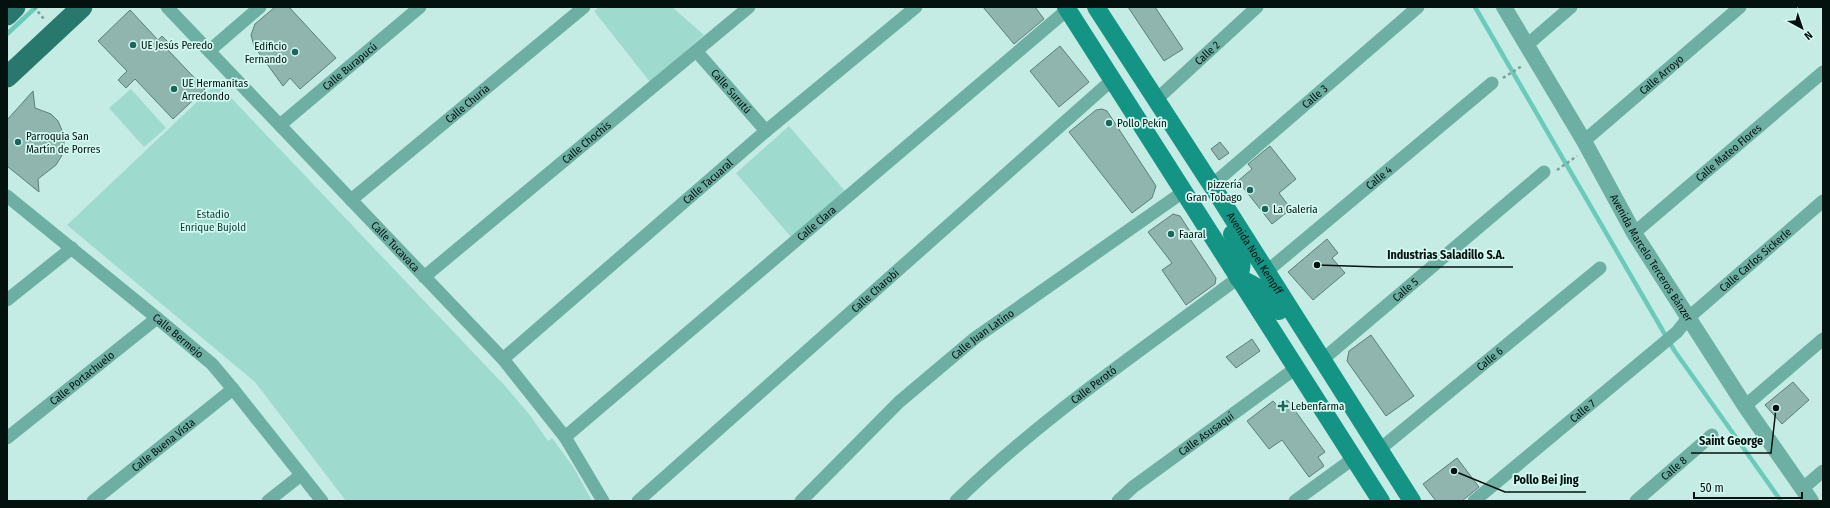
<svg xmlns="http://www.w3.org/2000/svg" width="1830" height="508" font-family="'Fira Sans Condensed',sans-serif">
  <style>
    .green { fill: #9fdace }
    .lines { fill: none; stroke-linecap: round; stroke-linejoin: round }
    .stream { stroke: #6bcaba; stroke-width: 4.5 }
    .building { fill: #90b5ae; stroke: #5b7e78 }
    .path { stroke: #7f9d97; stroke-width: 2.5; stroke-dasharray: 3 3; stroke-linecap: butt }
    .minor { stroke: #6eafa3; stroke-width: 13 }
    .tertiary { stroke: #6eafa3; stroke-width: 16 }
    .secondary { stroke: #139484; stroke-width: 18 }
    .primary { stroke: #29786d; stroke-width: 21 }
    .poi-dot { fill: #1d655b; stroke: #d2f9f1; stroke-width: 1.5 }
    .labels { text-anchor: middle; stroke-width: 3.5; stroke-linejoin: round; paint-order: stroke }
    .poi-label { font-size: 11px; fill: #04120f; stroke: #d2f9f1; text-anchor: start }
    .street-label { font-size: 11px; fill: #04120f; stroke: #d2f9f1 }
    .park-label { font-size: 11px; fill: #103d36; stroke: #d2f9f1 }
    .leader { fill: none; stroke: #04120f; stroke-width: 1.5 }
    .callout-dot { fill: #04120f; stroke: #d2f9f1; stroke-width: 1.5 }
    .callout-label { font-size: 12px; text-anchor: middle; font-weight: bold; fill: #04120f; stroke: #d2f9f1; stroke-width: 3.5; stroke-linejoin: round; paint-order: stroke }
  </style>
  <rect width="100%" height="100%" fill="#c5ece4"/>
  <!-- green -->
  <g class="green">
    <polygon points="599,7 672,7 704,35 650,82 594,11"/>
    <polygon points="217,83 506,387 529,414 548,441 552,438 574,468 592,501 346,501 255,382 67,225"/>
    <polygon points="131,89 166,128 144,147 109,108"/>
    <polygon points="789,126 845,191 791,237 736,173"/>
  </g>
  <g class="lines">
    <!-- stream -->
    <g class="stream">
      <polyline points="1475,7 1674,350 1781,501"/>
      <polyline points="7,34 36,7"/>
    </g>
  </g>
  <!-- building -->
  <g class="building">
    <polygon points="275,7 289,7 336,58 300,89 290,78 283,86 254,46 251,35 255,24"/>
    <polygon points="983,7 1035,7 1044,19 1014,44"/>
    <polygon points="1128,7 1155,7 1183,49 1164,61"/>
    <polygon points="130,10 158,40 162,36 171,45 167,49 205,89 173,119 135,79 126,88 118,80 127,71 98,41"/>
    <polygon points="1060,46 1089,82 1059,107 1030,71"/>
    <polygon points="33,91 35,108 51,114 58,121 64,135 64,152 56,165 38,179 39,192 7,166 7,120"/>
    <polygon points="1102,109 1107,111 1156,186 1152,198 1132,213 1069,132 1096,110"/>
    <polygon points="1220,142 1229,153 1219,160 1211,149"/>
    <polygon points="1270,146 1296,179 1279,193 1291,209 1272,224 1238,181 1252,169 1248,164"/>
    <polygon points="1173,214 1180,216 1193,236 1190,239 1216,278 1215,284 1186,305 1162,270 1172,263 1148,232"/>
    <polygon points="1327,239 1338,253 1332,258 1345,273 1313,300 1288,272"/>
    <polygon points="1371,335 1414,396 1386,416 1347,361 1349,351"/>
    <polygon points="1252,339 1260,351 1236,368 1226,357"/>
    <polygon points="1793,382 1809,400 1782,424 1765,405"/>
    <polygon points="1284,400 1288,401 1325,452 1318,457 1324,466 1309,477 1282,440 1269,449 1247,421 1273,401 1277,405"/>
    <polygon points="1457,458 1479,487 1462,501 1436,501 1423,484"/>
  </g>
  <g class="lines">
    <!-- path -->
    <g class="path">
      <polyline points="34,7 44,19"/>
      <polyline points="1503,78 1522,66"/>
      <polyline points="1557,170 1577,156"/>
    </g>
    <!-- minor -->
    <g class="minor">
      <path id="s1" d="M 167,7 L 503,359 L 565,437 L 603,501"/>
      <polyline points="1527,45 1571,7"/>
      <polyline points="209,51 260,7"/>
      <path id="s2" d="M 697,52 L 766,131"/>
      <path id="s3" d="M 1157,99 L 1257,7"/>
      <path id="s4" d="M 280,125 L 420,7"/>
      <path id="s5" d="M 1584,141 L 1740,7"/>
      <path id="s6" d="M 1211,186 L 1418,7"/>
      <path id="s7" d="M 7,196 L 157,318 L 212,364 L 233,389 L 322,501"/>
      <path id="s8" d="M 351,200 L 584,7"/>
      <path id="s9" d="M 1634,233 L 1823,72"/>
      <path id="s10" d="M 1266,272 L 1492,83"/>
      <path id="s11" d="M 424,277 L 749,7"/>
      <polyline points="7,300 72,248"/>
      <path id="s12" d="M 503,359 L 766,131 L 916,7"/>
      <path id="s13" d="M 1322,360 L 1544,172"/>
      <polyline points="1745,406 1823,339"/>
      <path id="s14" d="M 565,437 L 1067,10"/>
      <path id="s15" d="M 7,438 L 157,318"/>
      <path id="s16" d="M 1380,449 L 1600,268"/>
      <polyline points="1802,489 1823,471"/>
      <path id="s17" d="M 93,501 L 233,389"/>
      <polyline points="268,501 301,475"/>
      <path id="s18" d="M 638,501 L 1112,80"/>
      <path id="s19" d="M 801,501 L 899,402 L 975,338 L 1183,192"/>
      <path id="s20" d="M 956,501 C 1042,417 1142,350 1238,278"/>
      <path id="s21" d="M 1118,501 L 1133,487 L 1296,368"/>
      <polyline points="1295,501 1354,458"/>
      <path id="s22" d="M 1474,501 L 1677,332 L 1688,318 L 1823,201"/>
      <path id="s23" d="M 1636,501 L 1712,435"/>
    </g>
    <!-- tertiary -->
    <path class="tertiary" id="s24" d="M 1504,7 L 1584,141 L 1634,233 L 1745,406 L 1811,501"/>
    <!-- secondary -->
    <g class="secondary">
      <polyline points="1066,7 1381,501"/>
      <path id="s25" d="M 1096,7 L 1218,195 L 1412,501"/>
      <path d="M 1232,234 C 1239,250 1246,261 1238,278 C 1259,286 1266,293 1279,311"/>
    </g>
    <!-- primary -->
    <g class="primary">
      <polyline points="7,15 15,7"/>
      <polyline points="7,77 82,7"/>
    </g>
  </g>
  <!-- markers -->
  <g class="poi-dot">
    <circle cx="133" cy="45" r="4"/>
    <circle cx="295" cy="52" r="4"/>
    <circle cx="174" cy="89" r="4"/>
    <circle cx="1109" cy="123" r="4"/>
    <circle cx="18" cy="142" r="4"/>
    <circle cx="1250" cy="190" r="4"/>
    <circle cx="1265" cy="209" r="4"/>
    <circle cx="1171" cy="234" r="4"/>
    <path d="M1281 400h4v4h4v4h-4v4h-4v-4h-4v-4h4z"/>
  </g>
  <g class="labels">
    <!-- poi labels -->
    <g class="poi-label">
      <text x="141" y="49">UE Jesús Peredo</text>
      <text x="287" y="50" text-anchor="end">Edificio<tspan x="287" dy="13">Fernando</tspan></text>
      <text x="182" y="87">UE Hermanitas<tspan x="182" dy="13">Arredondo</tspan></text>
      <text x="1117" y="127">Pollo Pekín</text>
      <text x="26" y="140">Parroquia San<tspan x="26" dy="13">Martín de Porres</tspan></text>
      <text x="1242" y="188" text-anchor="end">pizzería<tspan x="1242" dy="13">Gran Tobago</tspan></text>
      <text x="1273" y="213">La Galeria</text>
      <text x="1179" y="238">Faaral</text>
      <text x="1291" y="410">Lebenfarma</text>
    </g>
    <!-- street labels -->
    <g class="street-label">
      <text dy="4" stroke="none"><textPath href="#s3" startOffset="68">Calle 2</textPath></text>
      <text dy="4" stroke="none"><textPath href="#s4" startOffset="91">Calle Burapucú</textPath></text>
      <text dy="4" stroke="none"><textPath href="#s5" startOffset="102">Calle Arroyo</textPath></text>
      <text dy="4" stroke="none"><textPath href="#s2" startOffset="52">Calle Surutú</textPath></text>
      <text dy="4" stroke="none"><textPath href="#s6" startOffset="137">Calle 3</textPath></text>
      <text dy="4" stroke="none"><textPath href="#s8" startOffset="151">Calle Churia</textPath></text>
      <text dy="4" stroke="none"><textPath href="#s11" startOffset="211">Calle Chochís</textPath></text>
      <text dy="4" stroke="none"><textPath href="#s9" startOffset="124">Calle Mateo Flores</textPath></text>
      <text dy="4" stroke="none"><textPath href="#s10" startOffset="147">Calle 4</textPath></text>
      <text dy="4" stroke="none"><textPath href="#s12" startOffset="271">Calle Tacuaral</textPath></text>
      <text dy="4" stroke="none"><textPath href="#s14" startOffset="330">Calle Clara</textPath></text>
      <text dy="4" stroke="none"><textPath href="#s1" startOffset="331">Calle Tucavaca</textPath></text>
      <text dy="4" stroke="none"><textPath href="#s25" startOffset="293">Avenida Noel Kempff</textPath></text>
      <text dy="4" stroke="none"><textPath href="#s24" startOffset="291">Avenida Marcelo Terceros Bánzer</textPath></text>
      <text dy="4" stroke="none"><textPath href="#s22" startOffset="371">Calle Carlos Sickerle</textPath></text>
      <text dy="4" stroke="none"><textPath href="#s13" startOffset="109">Calle 5</textPath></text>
      <text dy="4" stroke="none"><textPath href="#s18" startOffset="317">Calle Charobi</textPath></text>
      <text dy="4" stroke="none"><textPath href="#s19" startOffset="247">Calle Juan Latino</textPath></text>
      <text dy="4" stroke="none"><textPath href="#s7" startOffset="221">Calle Bermejo</textPath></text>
      <text dy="4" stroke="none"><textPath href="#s16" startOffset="142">Calle 6</textPath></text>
      <text dy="4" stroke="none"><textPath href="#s15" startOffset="96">Calle Portachuelo</textPath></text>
      <text dy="4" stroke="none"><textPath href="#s20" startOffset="180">Calle Perotó</textPath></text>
      <text dy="4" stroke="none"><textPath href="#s22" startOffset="141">Calle 7</textPath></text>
      <text dy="4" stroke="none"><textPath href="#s21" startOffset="111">Calle Asusaquí</textPath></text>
      <text dy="4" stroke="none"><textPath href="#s17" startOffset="90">Calle Buena Vista</textPath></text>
      <text dy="4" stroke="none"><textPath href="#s23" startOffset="50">Calle 8</textPath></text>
    </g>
    <!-- park labels -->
    <g class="park-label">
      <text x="213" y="218">Estadio<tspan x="213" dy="13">Enrique Bujold</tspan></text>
    </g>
  </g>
  <!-- callouts -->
  <path class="leader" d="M1317 265L1379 267H1513M1776 408L1771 453H1691M1454 471L1505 492H1586"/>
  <g class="callout-dot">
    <circle cx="1317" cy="265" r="4"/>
    <circle cx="1776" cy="408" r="4"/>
    <circle cx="1454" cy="471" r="4"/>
  </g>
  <g class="callout-label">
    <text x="1446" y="259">Industrias Saladillo S.A.</text>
    <text x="1731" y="445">Saint George</text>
    <text x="1546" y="484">Pollo Bei Jing</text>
  </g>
  <!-- border -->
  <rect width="1830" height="508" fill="none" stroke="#04120f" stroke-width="16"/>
  <!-- north arrow -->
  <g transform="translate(1802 28) rotate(140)" stroke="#d2f9f1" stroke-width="3" paint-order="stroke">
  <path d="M0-3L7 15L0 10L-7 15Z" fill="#04120f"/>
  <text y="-6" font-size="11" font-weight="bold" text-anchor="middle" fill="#04120f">N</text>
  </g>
  <!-- scale -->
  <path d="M1694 492v6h108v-6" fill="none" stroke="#04120f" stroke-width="2"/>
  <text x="1700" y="492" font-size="12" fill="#04120f" stroke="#d2f9f1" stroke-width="3" paint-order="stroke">50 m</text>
</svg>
